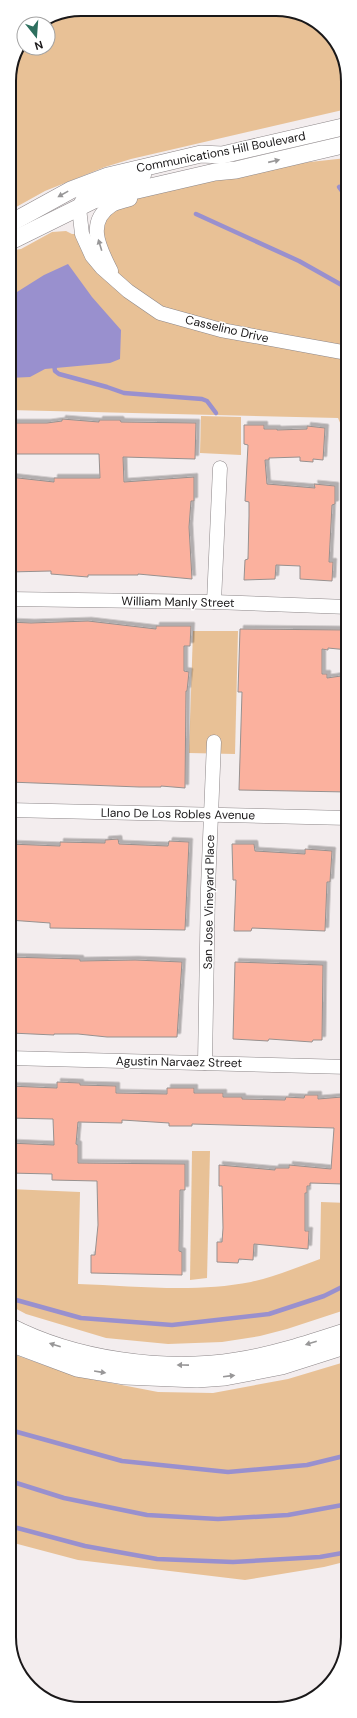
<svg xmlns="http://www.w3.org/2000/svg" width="357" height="1718" font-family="'DM Sans',sans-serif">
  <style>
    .green { fill: #e8c196 }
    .water { fill: #9990ce }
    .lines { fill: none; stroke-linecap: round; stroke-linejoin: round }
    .stream { stroke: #9990ce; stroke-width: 4.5 }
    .building { fill: #fbb19e; stroke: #97918f; filter: url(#shadow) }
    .minor-casing { stroke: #8d8789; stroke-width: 15 }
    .tertiary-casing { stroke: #8d8789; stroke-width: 18 }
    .minor { stroke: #fff; stroke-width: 14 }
    .tertiary { stroke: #fff; stroke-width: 17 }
    .oneway { fill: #989798 }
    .labels { text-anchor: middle; stroke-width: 3; stroke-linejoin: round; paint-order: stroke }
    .street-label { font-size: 12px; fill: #1a1819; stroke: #fff }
    .rim { fill: none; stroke: #1a1819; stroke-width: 2 }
  </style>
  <defs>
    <filter id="shadow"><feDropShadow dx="3.5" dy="-3.5" stdDeviation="0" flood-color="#0004"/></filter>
  </defs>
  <rect width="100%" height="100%" fill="#f3edee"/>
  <!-- green -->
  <g class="green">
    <polygon points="81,9 294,11 330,34 347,72 347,109 131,159 105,167 45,191 9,211 9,77 24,44 24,48 48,48 48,24 39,24 54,14"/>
    <polygon points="347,158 348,441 338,418 9,410 9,251 21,249 52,232 66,231 72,234 82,234 92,256 97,232 113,204 236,170"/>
    <polygon points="201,416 241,417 241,455 200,453"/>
    <polygon points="193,631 238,631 235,754 189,753"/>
    <polygon points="192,1151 210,1151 207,1278 190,1280"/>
    <path d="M 9,1189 L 80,1192 L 78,1284 C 134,1286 195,1293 251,1282 C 274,1277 298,1267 320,1259 L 321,1202 L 348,1203 L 348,1309 L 287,1329 L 260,1336 L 222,1342 L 168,1344 L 106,1338 L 26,1314 L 9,1305 Z"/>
    <polygon points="10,1353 75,1376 158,1392 213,1393 288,1379 348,1361 348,1561 324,1567 245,1580 78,1560 10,1542"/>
  </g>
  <!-- water -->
  <polygon class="water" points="68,264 92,297 121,330 120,359 110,363 45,369 30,377 9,378 9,297 44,275"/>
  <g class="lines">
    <!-- stream -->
    <g class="stream">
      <polyline points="339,187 347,198"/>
      <polyline points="196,214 299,261 347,288"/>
      <polyline points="54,364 55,371 59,374 107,387 124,393 202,399 207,401 216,413"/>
      <polyline points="9,1298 81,1318 172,1325 269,1314 324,1296 348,1284"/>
      <polyline points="10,1430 122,1461 228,1472 307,1465 348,1455"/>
      <polyline points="10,1481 64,1498 147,1515 218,1519 288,1515 348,1504"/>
      <polyline points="10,1526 85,1546 157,1559 233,1562 320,1557 348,1552"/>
    </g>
  </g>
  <!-- building -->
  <g class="building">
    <polygon points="62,419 99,422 99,420 120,420 121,422 196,423 195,459 123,457 124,482 194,477 194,501 191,501 189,527 192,579 138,574 138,575 88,575 88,577 51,574 51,571 9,572 9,477 54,482 54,478 100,478 99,454 12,454 12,452 9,452 9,423 47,423 62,421"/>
    <polygon points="244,425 264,425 264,429 277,429 277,430 307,429 307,426 325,428 323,460 313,459 313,462 300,461 300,457 269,458 269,460 265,460 267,484 315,488 314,484 335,486 335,504 332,505 329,562 333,562 332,581 300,579 300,566 276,565 275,579 244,580 245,560 248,559 249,516 249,502 245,501 248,445 244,444"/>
    <polygon points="88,621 156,629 156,626 191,626 190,646 184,646 184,671 189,672 187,691 186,691 185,788 161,786 161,787 139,787 9,782 9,622 31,623"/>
    <polygon points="240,629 348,630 348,650 328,648 328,650 322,649 322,674 327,674 327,678 348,675 348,792 239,790 242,692 238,692"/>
    <polygon points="118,839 119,844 168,846 169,841 189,842 185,930 50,928 50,923 9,920 9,844 60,846 60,842 105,843 105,840"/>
    <polygon points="232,844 254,844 255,851 305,854 305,849 332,851 330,882 327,882 325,931 252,928 251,931 234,931 236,880 233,880"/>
    <polygon points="9,957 80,959 80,961 135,960 182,962 177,1037 107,1037 78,1034 54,1034 54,1035 11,1033 12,1017 9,1017"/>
    <polygon points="235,962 323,965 322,1040 313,1040 312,1042 269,1039 268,1041 233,1039"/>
    <polygon points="57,1082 80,1083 80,1085 116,1086 116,1093 167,1094 167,1088 194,1088 194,1093 223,1093 223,1097 242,1097 242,1099 285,1100 286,1097 304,1098 305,1095 318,1095 318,1099 342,1097 343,1099 348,1099 348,1181 342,1180 343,1184 310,1183 310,1186 307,1186 307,1193 305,1193 305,1231 309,1231 308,1249 254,1244 253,1260 239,1259 238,1263 217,1262 217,1242 222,1242 223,1228 222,1186 219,1186 219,1165 275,1170 275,1168 289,1168 289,1165 331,1169 334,1128 192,1124 192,1126 169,1126 169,1123 122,1120 122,1123 78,1122 76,1144 78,1145 78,1163 185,1164 185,1190 180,1190 179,1251 182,1252 182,1275 91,1273 91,1255 95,1255 98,1225 97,1181 52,1180 52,1174 9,1173 9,1143 54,1145 53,1119 9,1118 9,1086 57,1088"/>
  </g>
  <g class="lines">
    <defs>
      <g id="minor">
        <polyline points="144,175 100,189 91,193 82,201 79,208 82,234 92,256 102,268 128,291 160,313 221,330 342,352 347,355"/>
        <path d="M 111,271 C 100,249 85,222 112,205 C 117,202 125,201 130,199"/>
        <polyline points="9,599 214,602 348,607"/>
        <polyline points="214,602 220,468"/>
        <polyline points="9,810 348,818"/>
        <polyline points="9,1058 348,1067"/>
        <polyline points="205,1063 208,888 214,742"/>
      </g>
      <g id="tertiary">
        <polyline points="9,224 71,190 108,176 201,154 222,155 347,126"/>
        <polyline points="9,242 94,200 215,172 236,170 347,144"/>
        <path d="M 9,1326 C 74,1360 165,1373 237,1361 C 275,1355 311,1343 348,1331"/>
        <polyline points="10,1343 77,1368 125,1376 197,1379 225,1377 282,1366 348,1345"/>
      </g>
    </defs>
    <!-- minor casing -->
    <use href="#minor" class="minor-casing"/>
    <!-- tertiary casing -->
    <use href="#tertiary" class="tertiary-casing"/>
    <!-- minor -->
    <use href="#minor" class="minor"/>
    <!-- tertiary -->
    <use href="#tertiary" class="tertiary"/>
  </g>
  <!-- one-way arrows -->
  <defs><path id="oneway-solid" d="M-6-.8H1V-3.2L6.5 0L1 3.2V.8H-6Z"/></defs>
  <g class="oneway">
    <use href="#oneway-solid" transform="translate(274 161) rotate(-13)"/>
    <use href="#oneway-solid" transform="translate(63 194) rotate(151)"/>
    <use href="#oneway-solid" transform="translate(100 245) rotate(-107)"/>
    <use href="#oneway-solid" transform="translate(311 1343) rotate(163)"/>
    <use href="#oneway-solid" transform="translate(55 1345) rotate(-162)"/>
    <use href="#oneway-solid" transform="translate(183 1365) rotate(-179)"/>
    <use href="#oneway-solid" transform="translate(100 1372) rotate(9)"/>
    <use href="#oneway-solid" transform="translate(229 1376) rotate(-7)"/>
  </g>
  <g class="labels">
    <!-- street labels -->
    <g class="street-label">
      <text transform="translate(221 152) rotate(-11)" y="4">Communications Hill Boulevard</text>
      <text transform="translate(227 329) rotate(13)" y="4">Casselino Drive</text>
      <text transform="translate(178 602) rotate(1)" y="4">William Manly Street</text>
      <text transform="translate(178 814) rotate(1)" y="4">Llano De Los Robles Avenue</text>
      <text transform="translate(209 902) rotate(-89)" y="4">San Jose Vineyard Place</text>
      <text transform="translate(179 1062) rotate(1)" y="4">Agustin Narvaez Street</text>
    </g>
  </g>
  <!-- crop -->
  <path d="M0 0H357V1718H0ZM81 16H276A65 65 0 0 1 341 81V1637A65 65 0 0 1 276 1702H81A65 65 0 0 1 16 1637V81A65 65 0 0 1 81 16Z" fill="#fff" fill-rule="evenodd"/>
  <path class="rim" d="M81 16H276A65 65 0 0 1 341 81V1637A65 65 0 0 1 276 1702H81A65 65 0 0 1 16 1637V81A65 65 0 0 1 81 16Z"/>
  <!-- north arrow -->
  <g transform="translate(36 36) rotate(163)"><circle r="19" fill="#ffffff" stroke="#a3a3a3"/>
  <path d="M0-3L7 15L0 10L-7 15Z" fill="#2d6f5e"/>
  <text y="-6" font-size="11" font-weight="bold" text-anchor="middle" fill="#1a1819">N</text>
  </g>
</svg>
